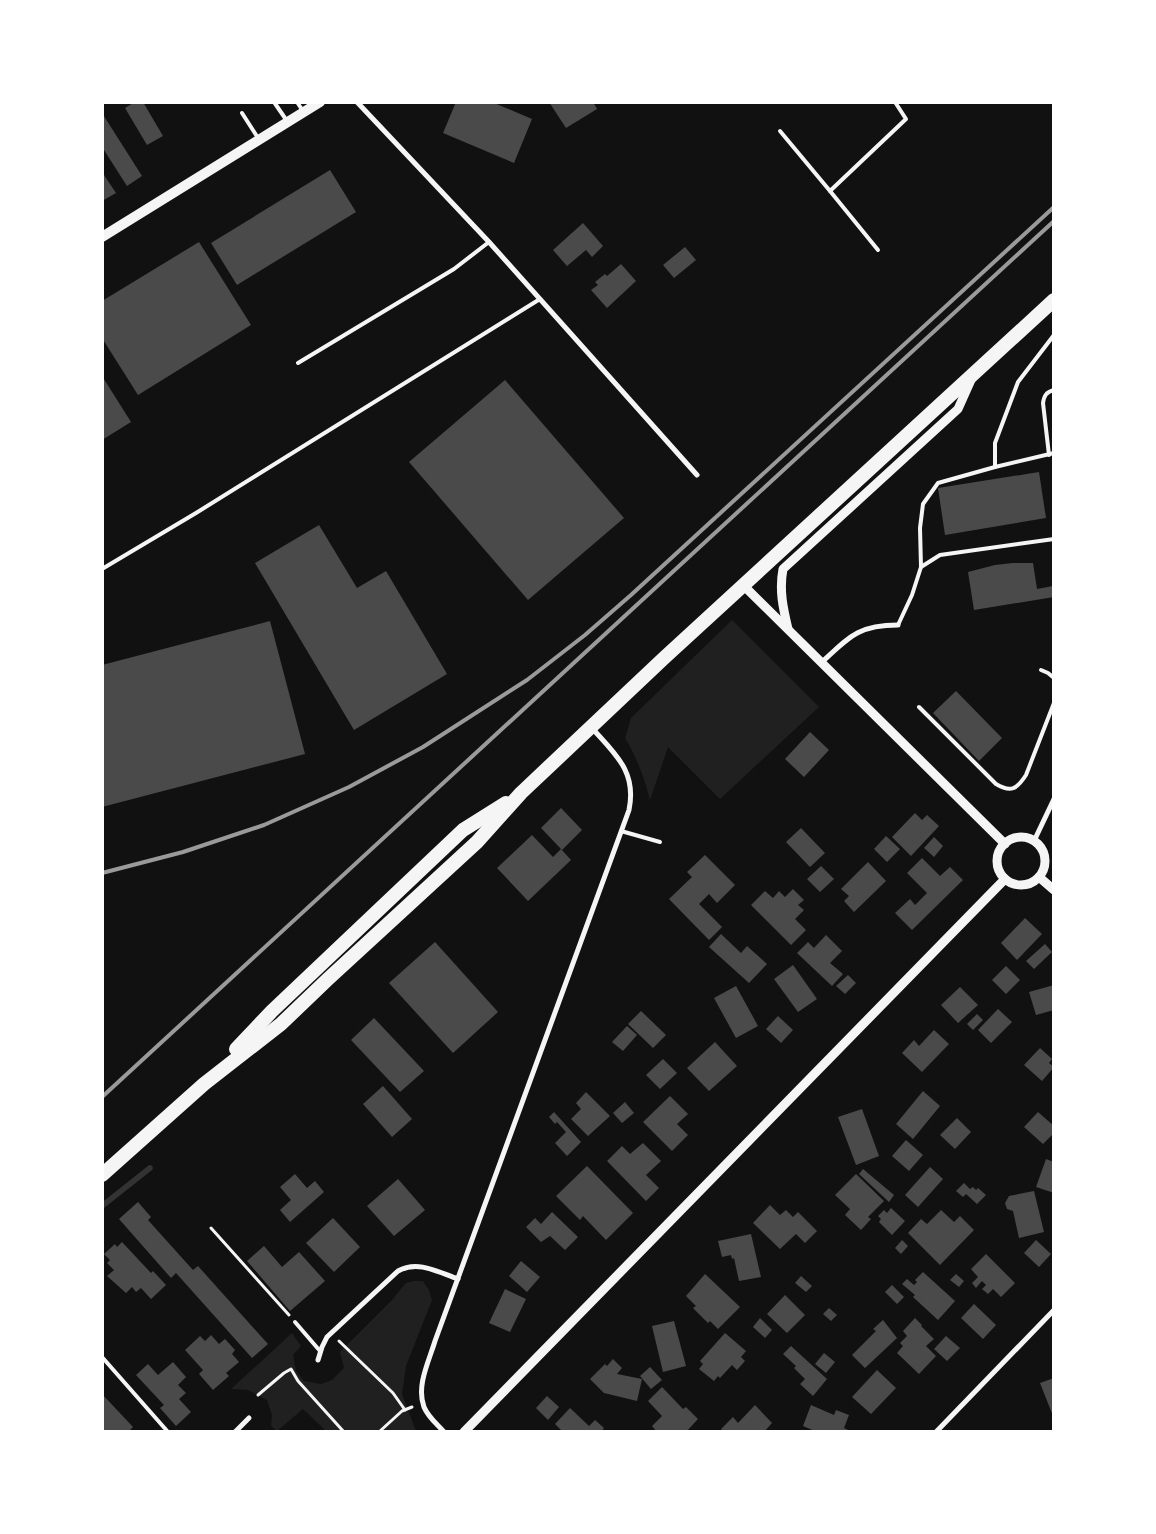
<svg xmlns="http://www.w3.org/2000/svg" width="1156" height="1534" font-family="'Noto Sans',sans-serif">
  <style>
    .green { fill: #202020 }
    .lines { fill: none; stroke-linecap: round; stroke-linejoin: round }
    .stream { stroke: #333; stroke-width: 5.5 }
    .building { fill: #4a4a4a }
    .path { stroke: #f5f5f5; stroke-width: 3 }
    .service { stroke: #f5f5f5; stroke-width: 4 }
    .minor { stroke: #f5f5f5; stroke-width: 5 }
    .tertiary { stroke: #f5f5f5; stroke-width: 9 }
    .secondary { stroke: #f5f5f5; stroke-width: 10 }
    .trunk { stroke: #f5f5f5; stroke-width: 14 }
    .rail { stroke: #9a9a9a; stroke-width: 4 }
  </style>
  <rect width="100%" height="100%" fill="#111"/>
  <!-- green -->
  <g class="green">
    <path d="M 732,620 L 819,707 L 720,799 L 668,747 L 650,800 C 644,777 637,758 625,738 L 631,718 Z"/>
    <polygon points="414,1281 423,1281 429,1290 432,1300 406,1366 402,1394 416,1431 326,1431 303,1409 277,1431 271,1426 272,1415 267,1400 248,1390 231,1389 292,1333 301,1346 293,1355 296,1371 304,1381 321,1384 332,1380 344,1368 340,1352 392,1300 406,1283"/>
  </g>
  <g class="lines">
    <!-- stream -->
    <polyline class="stream" points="102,1206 150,1168"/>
  </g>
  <!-- building -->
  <g class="building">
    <polygon points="135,102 143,102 163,136 147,145 125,108"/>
    <polygon points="456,102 492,102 532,119 514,163 443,133"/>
    <polygon points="549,102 593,102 597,109 566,128"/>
    <polygon points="102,113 142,176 127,186 102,147"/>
    <polygon points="330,170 356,212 237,285 211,243"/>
    <polygon points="102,172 116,193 102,201"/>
    <polygon points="583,223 603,246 592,257 586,250 567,266 553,250"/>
    <polygon points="199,242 251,325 138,395 102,338 102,301"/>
    <polygon points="685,247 696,260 674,278 663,265"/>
    <polygon points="621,264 636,281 607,308 591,290 598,285 595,282 605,274 607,276"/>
    <polygon points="102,376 131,422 102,440"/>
    <polygon points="505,380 624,518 528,600 409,462"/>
    <polygon points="1039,472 1046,518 945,535 938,488"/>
    <polygon points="319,525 357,588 386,571 447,674 354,730 255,563"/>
    <polygon points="1013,563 1033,563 1037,589 1053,586 1054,597 974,610 968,572 995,565"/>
    <polygon points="270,621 305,754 102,807 102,665"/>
    <polygon points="956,691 1002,738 979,761 933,713"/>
    <polygon points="810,732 829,750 804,777 785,759"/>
    <polygon points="561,808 582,830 562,850 541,828"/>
    <polygon points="915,813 922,820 927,815 939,826 911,856 892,837"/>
    <polygon points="801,828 825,853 810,867 786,842"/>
    <polygon points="532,835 553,857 561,849 571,860 528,901 497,868"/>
    <polygon points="886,836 900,849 887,862 874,849"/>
    <polygon points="934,837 943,846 934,857 924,848"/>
    <polygon points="705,855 735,885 717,903 709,894 699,904 722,927 709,940 669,899 692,877 687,872"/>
    <polygon points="922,858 940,876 950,867 963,880 912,930 895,913 910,899 915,905 927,893 907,873"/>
    <polygon points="868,862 886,881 854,912 844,901 849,896 841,889"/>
    <polygon points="821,866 834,879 820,892 807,879"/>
    <polygon points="793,889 804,900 798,905 804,910 795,919 806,930 791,945 751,905 765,891 773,898 779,891 785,897"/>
    <polygon points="1025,918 1042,934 1017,960 1001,943"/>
    <polygon points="721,934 741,953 747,946 767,964 749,983 709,947"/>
    <polygon points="826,935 842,951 830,963 843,974 832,986 797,953 808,942 814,948"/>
    <polygon points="435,942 498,1012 453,1053 389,983"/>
    <polygon points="1045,944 1052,952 1034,969 1026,961"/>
    <polygon points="793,965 817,999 798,1012 774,979"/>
    <polygon points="1006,966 1020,980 1006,994 992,980"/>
    <polygon points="848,975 856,983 845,994 836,986"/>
    <polygon points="1054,985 1054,1010 1036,1015 1029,992"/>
    <polygon points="736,986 758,1026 736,1038 714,998"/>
    <polygon points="960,987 978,1005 958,1023 941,1005"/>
    <polygon points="998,1009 1012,1022 991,1043 978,1030"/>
    <polygon points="641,1011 666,1035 653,1048 628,1024"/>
    <polygon points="977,1014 983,1020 973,1030 967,1024"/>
    <polygon points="778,1016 793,1030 781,1043 766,1029"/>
    <polygon points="374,1018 424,1071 400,1092 351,1040"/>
    <polygon points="627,1026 637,1035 623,1051 612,1042"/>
    <polygon points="934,1030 949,1044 922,1072 902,1053 914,1040 919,1046"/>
    <polygon points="715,1042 737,1066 709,1091 687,1068"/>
    <polygon points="1040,1048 1052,1059 1049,1063 1054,1067 1042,1081 1024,1065"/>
    <polygon points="663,1059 677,1073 660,1089 646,1075"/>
    <polygon points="383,1086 412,1119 392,1137 363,1104"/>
    <polygon points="923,1091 940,1106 913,1139 896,1124"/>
    <polygon points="586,1092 610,1116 588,1136 571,1119 581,1109 576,1103"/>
    <polygon points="670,1096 688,1114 677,1124 688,1135 672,1151 643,1122"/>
    <polygon points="625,1102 634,1113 622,1123 613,1113"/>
    <polygon points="862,1109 879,1156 856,1165 838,1117"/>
    <polygon points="554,1112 581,1142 567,1156 555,1143 566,1132 557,1122 555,1124 549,1117"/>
    <polygon points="1038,1112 1054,1126 1054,1133 1043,1144 1024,1127"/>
    <polygon points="957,1118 971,1132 955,1149 940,1135"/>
    <polygon points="906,1140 923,1155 909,1171 892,1156"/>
    <polygon points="643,1143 661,1161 646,1175 659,1188 646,1201 607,1161 622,1146 630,1154"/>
    <polygon points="1046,1159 1054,1162 1054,1193 1036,1187"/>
    <polygon points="587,1166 633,1213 606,1240 583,1216 580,1220 556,1196"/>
    <polygon points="930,1167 943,1179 918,1207 905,1195"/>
    <polygon points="863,1169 894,1195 889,1202 859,1174"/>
    <polygon points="295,1174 307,1188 315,1181 324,1192 290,1222 280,1210 291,1200 280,1187"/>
    <polygon points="856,1174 884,1201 868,1217 871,1219 861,1230 845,1215 850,1209 835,1195"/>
    <polygon points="398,1179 425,1210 394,1236 367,1206"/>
    <polygon points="964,1183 970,1189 973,1187 976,1190 978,1188 986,1195 977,1204 966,1194 963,1197 956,1191"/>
    <polygon points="1034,1191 1044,1232 1019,1238 1013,1211 1007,1209 1005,1203 1009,1196"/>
    <polygon points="138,1202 151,1217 148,1220 193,1270 198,1266 268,1344 252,1358 176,1273 171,1278 119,1219"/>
    <polygon points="770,1205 780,1215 786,1210 793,1217 798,1212 817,1231 805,1243 796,1234 780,1249 753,1223"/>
    <polygon points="891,1208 905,1221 892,1235 879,1222 881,1219 878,1216 884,1210 887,1213"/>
    <polygon points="941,1210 954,1222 960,1216 974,1230 940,1265 908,1233 921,1219 927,1224"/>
    <polygon points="552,1212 578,1237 565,1250 550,1236 541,1242 526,1227 535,1218 541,1224"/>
    <polygon points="333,1218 360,1247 334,1272 306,1243"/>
    <polygon points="751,1234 761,1277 739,1281 734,1258 732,1259 731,1255 722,1257 718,1241"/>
    <polygon points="902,1240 908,1246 901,1254 895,1248"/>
    <polygon points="1036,1240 1051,1254 1039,1267 1024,1253"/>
    <polygon points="122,1242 151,1273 153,1271 166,1285 151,1299 141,1288 136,1292 132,1287 126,1293 107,1276 114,1270 107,1263 110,1260 104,1254 115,1244 117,1247"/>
    <polygon points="264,1246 282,1267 299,1252 325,1281 290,1311 247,1261"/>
    <polygon points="986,1254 1015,1283 1001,1297 993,1289 988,1294 982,1289 986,1285 982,1281 976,1288 972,1283 978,1277 971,1269"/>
    <polygon points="521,1261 540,1277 527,1292 509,1276"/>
    <polygon points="923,1272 955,1301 938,1320 913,1297 915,1295 902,1284 907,1279 914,1285 917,1282 915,1280"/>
    <polygon points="705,1274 740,1307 718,1329 710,1321 708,1323 693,1308 696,1306 686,1296"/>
    <polygon points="956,1274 964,1281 959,1287 950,1280"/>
    <polygon points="801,1276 812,1286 806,1292 795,1283"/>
    <polygon points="892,1285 904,1297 897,1304 885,1292"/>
    <polygon points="505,1289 526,1299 510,1332 489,1323"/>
    <polygon points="785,1295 805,1315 787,1333 767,1314"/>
    <polygon points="974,1304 996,1325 983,1339 961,1318"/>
    <polygon points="829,1308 837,1315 831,1321 823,1314"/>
    <polygon points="760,1318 772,1330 765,1338 753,1327"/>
    <polygon points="915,1318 922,1325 921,1326 934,1339 926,1346 936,1356 919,1374 897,1353 903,1346 900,1343 907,1336 903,1331"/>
    <polygon points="883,1320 897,1338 865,1368 852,1355 876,1331 873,1329"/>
    <polygon points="674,1321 686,1366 663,1372 652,1326"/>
    <polygon points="725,1333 746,1351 741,1357 745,1361 737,1370 732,1365 720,1378 718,1376 714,1381 699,1369 703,1364 700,1361"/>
    <polygon points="211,1335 219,1344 225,1339 235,1350 232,1354 239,1362 226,1373 229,1376 213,1390 199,1374 203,1370 185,1350 200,1336 205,1341"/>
    <polygon points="946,1336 960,1348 947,1361 934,1349"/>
    <polygon points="791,1346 827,1379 813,1396 800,1384 805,1379 794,1368 796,1366 783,1354"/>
    <polygon points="824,1353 835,1362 826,1373 815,1364"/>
    <polygon points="613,1359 622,1368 617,1374 642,1379 637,1401 604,1393 590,1379 605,1364 607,1366"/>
    <polygon points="173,1362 186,1377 178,1385 186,1393 179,1399 191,1412 176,1426 160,1408 164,1405 136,1375 148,1364 158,1375"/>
    <polygon points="650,1367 662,1380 651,1389 640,1376"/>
    <polygon points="877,1370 896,1388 871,1414 852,1397"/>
    <polygon points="1054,1378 1054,1416 1053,1416 1040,1383"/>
    <polygon points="662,1387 683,1409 686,1407 698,1419 686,1432 657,1432 652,1426 662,1416 648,1401"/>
    <polygon points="102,1394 133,1427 128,1432 105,1432 102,1429"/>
    <polygon points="547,1396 559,1407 548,1420 536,1408"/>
    <polygon points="755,1405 772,1423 764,1432 724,1432 721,1429 733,1417 738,1423"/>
    <polygon points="811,1405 834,1415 836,1410 849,1415 844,1428 852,1432 817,1432 803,1426"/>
    <polygon points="570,1408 589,1426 595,1420 604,1428 601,1432 563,1432 555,1424"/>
  </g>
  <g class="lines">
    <!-- path -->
    <g class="path">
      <polyline points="211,1228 289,1315"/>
      <polyline points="339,1341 393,1393 405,1410"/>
      <polyline points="258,1395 284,1373 291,1369 298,1381 344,1432"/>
      <polyline points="379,1432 402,1411 412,1407"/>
    </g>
    <!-- service -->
    <g class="service">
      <polyline points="274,102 287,121"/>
      <polyline points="297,102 303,111"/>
      <polyline points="242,113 258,138"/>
      <polyline points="780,131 830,191 906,119 895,102"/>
      <polyline points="830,191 878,250"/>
      <polyline points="298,363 454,269 489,242"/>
      <path d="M 1049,455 L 1043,403 C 1044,396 1046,392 1054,390"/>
      <polyline points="995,467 995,443 1018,382 1054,335"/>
      <polyline points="921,567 920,528 923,504 938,483 995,467 1054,453"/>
      <polyline points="102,569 196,513 540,299"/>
      <polyline points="898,625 912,595 921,567 940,555 1054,539"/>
      <polyline points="1041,670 1048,673 1054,678"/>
      <path d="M 919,707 L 996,784 C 1011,793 1017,789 1026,775 L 1054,703"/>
      <polyline points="621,831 660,842"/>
      <polyline points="295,1322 320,1351"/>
      <polyline points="102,1357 168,1432"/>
    </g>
    <!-- minor -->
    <g class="minor">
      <polyline points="357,102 489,242 697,475"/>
      <path d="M 821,663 C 849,637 858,625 898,625"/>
      <polyline points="1034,841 1054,799"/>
      <path d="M 318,1360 L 322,1347 L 327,1337 L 398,1271 C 418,1260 438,1272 458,1279"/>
      <polyline points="235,1432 249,1418"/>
      <path d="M 444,1432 C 437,1424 428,1417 424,1407 C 416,1386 429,1361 435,1341 L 629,810 C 637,771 615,754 591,727"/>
      <polyline points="936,1432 1054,1310"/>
    </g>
    <!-- tertiary -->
    <g class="tertiary">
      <polyline points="743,585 1005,844"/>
      <path d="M 788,629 C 783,608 779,590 783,569 L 958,409 L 971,380"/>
      <circle cx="1021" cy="861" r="24"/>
      <polyline points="1039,877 1054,890"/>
      <polyline points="464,1432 1005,879"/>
    </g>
    <!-- secondary -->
    <polyline class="secondary" points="102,237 320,102"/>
    <!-- trunk -->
    <g class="trunk">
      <polyline points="236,1049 272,1011 463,830 506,803"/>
      <polyline points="102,1175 204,1084 281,1024 328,979 477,842 521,793 664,658 1054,300"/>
    </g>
    <!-- rail -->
    <g class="rail">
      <polyline points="102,873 183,852 264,825 349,787 423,747 527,680 585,635 631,595 1054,207"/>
      <polyline points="102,1097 1054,221"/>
    </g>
  </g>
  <!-- border -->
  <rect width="1156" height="1534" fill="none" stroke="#ffffff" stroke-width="208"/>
</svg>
